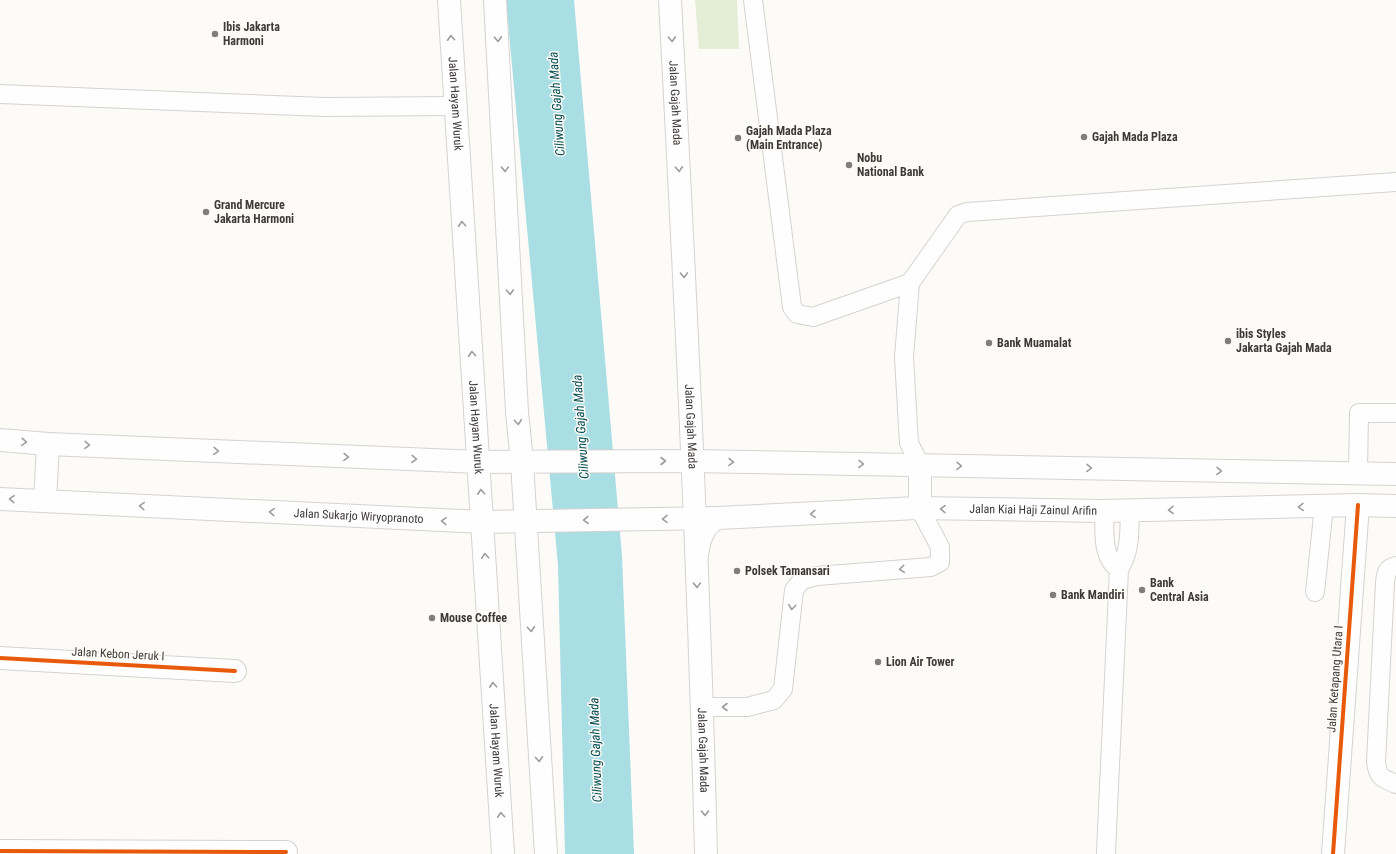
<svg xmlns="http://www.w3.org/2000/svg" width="1396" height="854" font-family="'Roboto Condensed',sans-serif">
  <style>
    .green { fill: #e4edd6 }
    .water { fill: #a9dee4 }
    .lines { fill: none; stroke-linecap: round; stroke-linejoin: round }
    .service-casing { stroke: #d4d3d0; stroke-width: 20 }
    .minor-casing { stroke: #d4d3d0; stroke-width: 24 }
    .secondary-casing { stroke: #d4d3d0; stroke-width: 24 }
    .primary-casing { stroke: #d4d3d0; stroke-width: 24 }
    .service { stroke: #fffefe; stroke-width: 18 }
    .minor { stroke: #fffefe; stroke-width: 22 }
    .secondary { stroke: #fffefe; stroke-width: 22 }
    .primary { stroke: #fffefe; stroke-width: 22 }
    .cycleway-casing { stroke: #fffbf6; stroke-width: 6 }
    .cycleway { stroke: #e8590c; stroke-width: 4 }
    .oneway { stroke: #9e9c9c }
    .poi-dot { fill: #807e7c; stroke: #fffbf6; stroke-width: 1.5 }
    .labels { text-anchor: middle; stroke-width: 3; stroke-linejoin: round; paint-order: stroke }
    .poi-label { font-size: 12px; font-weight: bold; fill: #3d3b39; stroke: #fffbf6; text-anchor: start }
    .street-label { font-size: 12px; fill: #3d3b39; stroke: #fffbf6 }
    .water-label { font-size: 13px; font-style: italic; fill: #034d54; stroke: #fffbf6 }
  </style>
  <rect width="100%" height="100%" fill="#fdfbf8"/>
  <!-- green -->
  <polygon class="green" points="695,0 737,0 739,49 699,49"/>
  <!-- water -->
  <polygon class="water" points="506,0 574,0 622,556 634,854 565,854 558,565"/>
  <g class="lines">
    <defs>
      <g id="service">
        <polyline points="753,0 792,307 797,314 813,317 910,283"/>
        <polyline points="0,94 325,107 455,106"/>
        <polyline points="920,465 909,443 906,392 904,357 910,283 958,215 967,212 1396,182"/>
        <polyline points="1358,473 1359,413 1396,413"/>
        <path d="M 1104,511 C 1105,530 1101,558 1119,569"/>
        <path d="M 1396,566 C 1386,568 1386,574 1385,583 L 1376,762 C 1378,778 1382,778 1396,784"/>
        <polyline points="1315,592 1324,506"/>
        <polyline points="703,707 747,707 774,700 783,689 794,590 802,580 817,576 931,567 940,562 940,547 920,509"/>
        <path d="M 1106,852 L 1119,569 C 1131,551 1129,531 1130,510"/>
      </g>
      <g id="minor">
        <polyline points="0,658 235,671"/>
        <polyline points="0,851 286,852"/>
        <polyline points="1333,854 1358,505"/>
      </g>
      <g id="secondary">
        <polyline points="0,440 48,444 479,462 692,461 1396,474"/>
        <path id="s1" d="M 0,499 L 483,522 L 714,518"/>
        <polyline points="45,501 48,444"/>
        <polyline points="920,509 920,465"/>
        <path id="s2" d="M 697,555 C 699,540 703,525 718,518 L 917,508 L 1104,511 L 1358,505 L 1396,506"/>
      </g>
      <g id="primary">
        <path id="s3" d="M 449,0 L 503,854"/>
        <polyline points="495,0 517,412 522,462 546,854"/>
        <path id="s4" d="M 670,0 C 685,285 699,569 706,854"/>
      </g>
    </defs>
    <!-- service casing -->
    <use href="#service" class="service-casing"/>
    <!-- minor casing -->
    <use href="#minor" class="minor-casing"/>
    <!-- secondary casing -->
    <use href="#secondary" class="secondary-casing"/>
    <!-- primary casing -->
    <use href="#primary" class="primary-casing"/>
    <!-- service -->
    <use href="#service" class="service"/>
    <!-- minor -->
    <use href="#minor" class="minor"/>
    <!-- secondary -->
    <use href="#secondary" class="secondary"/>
    <!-- primary -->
    <use href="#primary" class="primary"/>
    <defs>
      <g id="cycleway">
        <polyline points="0,658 235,671"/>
        <polyline points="0,851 286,852"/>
        <polyline points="1333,854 1358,505"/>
      </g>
    </defs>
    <!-- cycleway casing -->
    <use href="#cycleway" class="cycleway-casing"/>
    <!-- cycleway -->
    <use href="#cycleway" class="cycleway"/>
  </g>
  <!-- one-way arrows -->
  <defs><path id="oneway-chevron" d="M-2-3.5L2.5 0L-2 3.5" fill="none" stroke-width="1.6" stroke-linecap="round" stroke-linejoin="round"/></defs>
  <g class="oneway">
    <use href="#oneway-chevron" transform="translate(451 38) rotate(-94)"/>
    <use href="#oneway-chevron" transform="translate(498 39) rotate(87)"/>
    <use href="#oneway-chevron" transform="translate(672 39) rotate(87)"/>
    <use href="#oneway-chevron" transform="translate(505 169) rotate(88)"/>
    <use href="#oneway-chevron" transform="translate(679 169) rotate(87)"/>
    <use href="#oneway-chevron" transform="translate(462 224) rotate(-94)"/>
    <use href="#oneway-chevron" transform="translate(684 275) rotate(88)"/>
    <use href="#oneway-chevron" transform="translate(510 292) rotate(87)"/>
    <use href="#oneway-chevron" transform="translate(472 354) rotate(-94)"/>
    <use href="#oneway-chevron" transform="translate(518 422) rotate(85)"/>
    <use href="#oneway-chevron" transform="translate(24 442) rotate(4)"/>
    <use href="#oneway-chevron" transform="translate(87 445) rotate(2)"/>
    <use href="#oneway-chevron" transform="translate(216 451) rotate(2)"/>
    <use href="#oneway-chevron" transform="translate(346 457) rotate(2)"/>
    <use href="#oneway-chevron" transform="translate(414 459) rotate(2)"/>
    <use href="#oneway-chevron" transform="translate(663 461)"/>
    <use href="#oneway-chevron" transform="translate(731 462) rotate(1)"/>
    <use href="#oneway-chevron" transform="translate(861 464) rotate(1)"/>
    <use href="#oneway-chevron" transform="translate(959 466) rotate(1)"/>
    <use href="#oneway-chevron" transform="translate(1089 468) rotate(1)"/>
    <use href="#oneway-chevron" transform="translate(1219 471) rotate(1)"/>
    <use href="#oneway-chevron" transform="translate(481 492) rotate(-94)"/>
    <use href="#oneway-chevron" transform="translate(12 499) rotate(-177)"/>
    <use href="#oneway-chevron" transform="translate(142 506) rotate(-177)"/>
    <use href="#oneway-chevron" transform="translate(1301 507) rotate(178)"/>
    <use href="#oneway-chevron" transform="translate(943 509) rotate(-179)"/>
    <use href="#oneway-chevron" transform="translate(1171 510) rotate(179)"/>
    <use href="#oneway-chevron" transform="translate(272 512) rotate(-177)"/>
    <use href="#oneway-chevron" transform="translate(813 514) rotate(177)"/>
    <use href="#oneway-chevron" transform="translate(665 519) rotate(179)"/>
    <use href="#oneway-chevron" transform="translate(586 520) rotate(178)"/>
    <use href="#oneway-chevron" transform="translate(444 521) rotate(-177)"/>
    <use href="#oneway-chevron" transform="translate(485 556) rotate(-93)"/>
    <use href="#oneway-chevron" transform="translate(902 569) rotate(175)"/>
    <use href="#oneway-chevron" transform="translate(697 585) rotate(88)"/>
    <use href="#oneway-chevron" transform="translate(792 607) rotate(97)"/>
    <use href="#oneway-chevron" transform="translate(531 629) rotate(86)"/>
    <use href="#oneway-chevron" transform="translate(493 685) rotate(-93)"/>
    <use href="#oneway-chevron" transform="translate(725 707) rotate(-180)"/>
    <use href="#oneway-chevron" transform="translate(539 759) rotate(86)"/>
    <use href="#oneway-chevron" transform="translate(705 813) rotate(89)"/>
    <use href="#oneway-chevron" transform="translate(501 815) rotate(-94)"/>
  </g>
  <!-- markers -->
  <g class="poi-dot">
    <circle cx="215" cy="34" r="4"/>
    <circle cx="1084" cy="137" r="4"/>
    <circle cx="738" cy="138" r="4"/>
    <circle cx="849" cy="165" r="4"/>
    <circle cx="206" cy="212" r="4"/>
    <circle cx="1228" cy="341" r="4"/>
    <circle cx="989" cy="343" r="4"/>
    <circle cx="737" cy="571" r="4"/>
    <circle cx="1142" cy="590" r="4"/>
    <circle cx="1053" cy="595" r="4"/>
    <circle cx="432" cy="618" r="4"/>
    <circle cx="878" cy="662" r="4"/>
  </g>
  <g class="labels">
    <!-- poi labels -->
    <g class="poi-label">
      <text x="223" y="31">Ibis Jakarta<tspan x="223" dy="14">Harmoni</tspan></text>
      <text x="746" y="135">Gajah Mada Plaza<tspan x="746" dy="14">(Main Entrance)</tspan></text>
      <text x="1092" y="141">Gajah Mada Plaza</text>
      <text x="857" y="162">Nobu<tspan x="857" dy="14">National Bank</tspan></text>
      <text x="214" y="209">Grand Mercure<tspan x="214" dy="14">Jakarta Harmoni</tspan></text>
      <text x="1236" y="338">ibis Styles<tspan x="1236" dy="14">Jakarta Gajah Mada</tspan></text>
      <text x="997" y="347">Bank Muamalat</text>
      <text x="745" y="575">Polsek Tamansari</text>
      <text x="1150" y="587">Bank<tspan x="1150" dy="14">Central Asia</tspan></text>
      <text x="1061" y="599">Bank Mandiri</text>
      <text x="440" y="622">Mouse Coffee</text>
      <text x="886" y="666">Lion Air Tower</text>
    </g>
    <!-- street labels -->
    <g class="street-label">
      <text dy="4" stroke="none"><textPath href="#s4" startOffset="103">Jalan Gajah Mada</textPath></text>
      <text dy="4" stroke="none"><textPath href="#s3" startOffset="104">Jalan Hayam Wuruk</textPath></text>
      <text dy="4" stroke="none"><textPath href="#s3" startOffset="428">Jalan Hayam Wuruk</textPath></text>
      <text dy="4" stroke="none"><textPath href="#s4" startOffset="427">Jalan Gajah Mada</textPath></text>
      <text dy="4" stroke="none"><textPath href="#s2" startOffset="360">Jalan Kiai Haji Zainul Arifin</textPath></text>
      <text dy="4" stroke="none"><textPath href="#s1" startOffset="359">Jalan Sukarjo Wiryopranoto</textPath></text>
      <text transform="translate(118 654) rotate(3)" y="4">Jalan Kebon Jeruk I</text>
      <text transform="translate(1335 679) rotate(-86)" y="4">Jalan Ketapang Utara I</text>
      <text dy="4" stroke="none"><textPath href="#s3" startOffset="752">Jalan Hayam Wuruk</textPath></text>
      <text dy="4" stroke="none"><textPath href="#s4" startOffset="751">Jalan Gajah Mada</textPath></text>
    </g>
    <!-- water labels -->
    <g class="water-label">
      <text transform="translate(556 104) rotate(-94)" y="5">Ciliwung Gajah Mada</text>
      <text transform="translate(580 427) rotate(-94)" y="5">Ciliwung Gajah Mada</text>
      <text transform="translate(595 750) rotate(-92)" y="5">Ciliwung Gajah Mada</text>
    </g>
  </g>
</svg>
